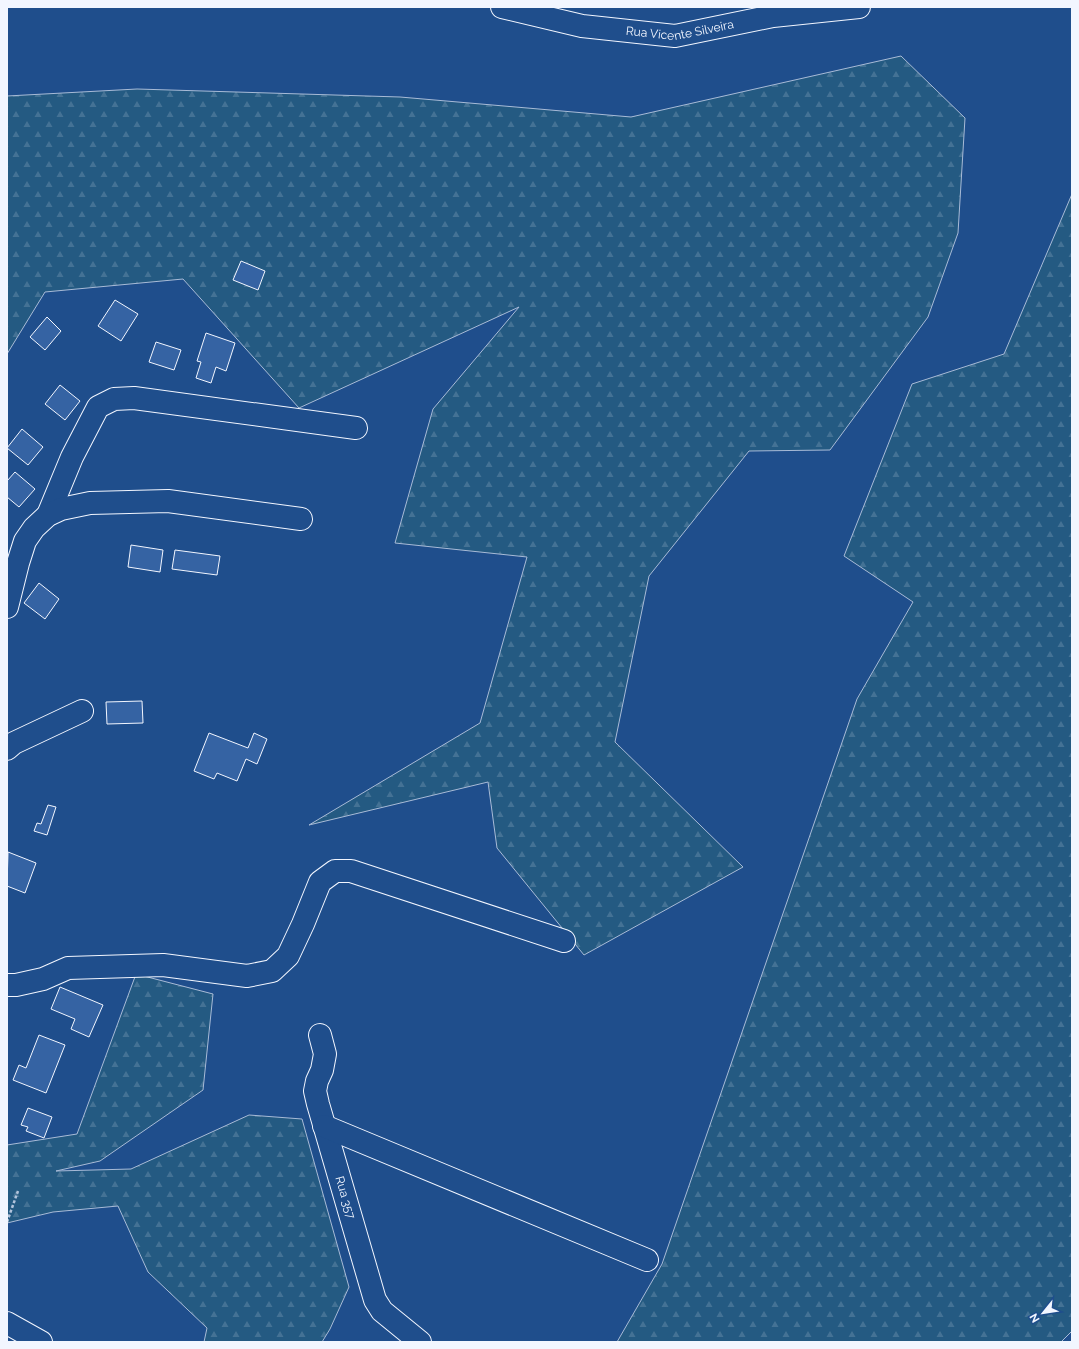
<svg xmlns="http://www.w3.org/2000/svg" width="1079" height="1349" font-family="Raleway,sans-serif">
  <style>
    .forest { fill: url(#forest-firs); stroke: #a8bbd7 }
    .building { fill: #3563a3; stroke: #f2f6ff }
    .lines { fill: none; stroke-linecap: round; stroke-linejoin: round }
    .street-casing { stroke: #f2f6ff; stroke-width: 24 }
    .secondary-casing { stroke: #f2f6ff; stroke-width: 24 }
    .path { stroke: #b3c4dc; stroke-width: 2.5; stroke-dasharray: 3 2; stroke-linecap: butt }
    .street { stroke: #1f4e8c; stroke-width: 22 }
    .secondary { stroke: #1f4e8c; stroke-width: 22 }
    .labels { text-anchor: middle; stroke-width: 3; stroke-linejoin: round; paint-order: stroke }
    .street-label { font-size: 12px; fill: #f2f6ff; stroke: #1f4e8c }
  </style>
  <defs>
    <pattern id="forest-firs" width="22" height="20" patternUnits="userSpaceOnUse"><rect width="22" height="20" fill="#245a82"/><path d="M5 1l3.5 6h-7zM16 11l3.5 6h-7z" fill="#447295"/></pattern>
  </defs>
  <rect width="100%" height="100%" fill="#1f4e8c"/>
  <!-- forest -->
  <g class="forest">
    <polygon points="901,56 965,118 958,233 928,317 830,450 749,451 649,576 615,742 743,867 584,955 497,848 488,782 309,825 480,723 527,557 395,543 433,409 519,307 299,408 183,279 45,292 7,354 7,96 137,89 400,97 631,117"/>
    <polygon points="1072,194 1072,1331 1061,1342 617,1342 662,1264 857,699 913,602 844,556 912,384 1004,354"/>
    <polygon points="136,974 213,994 203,1090 100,1161 56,1171 131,1169 249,1115 302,1119 349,1287 330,1329 322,1342 204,1342 207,1328 148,1272 118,1206 53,1212 7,1223 7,1145 77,1134"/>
  </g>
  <!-- building -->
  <g class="building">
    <polygon points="241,261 265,271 258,290 233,280"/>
    <polygon points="115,300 138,314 121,341 98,326"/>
    <polygon points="47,317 61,331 45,350 30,337"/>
    <polygon points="206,333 235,343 226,371 216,367 211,383 196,378 201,362 197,361"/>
    <polygon points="156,342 181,350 174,370 149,362"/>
    <polygon points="60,385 80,401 65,420 45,404"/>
    <polygon points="22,429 43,447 28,465 7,448"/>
    <polygon points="15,472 35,489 19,507 7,497 7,481"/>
    <polygon points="131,545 163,550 160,572 128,567"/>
    <polygon points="175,550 220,556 217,575 172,569"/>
    <polygon points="39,583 59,599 45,619 24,603"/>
    <polygon points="142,701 143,723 107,724 106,702"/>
    <polygon points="209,733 248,748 254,733 267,739 257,764 246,759 237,781 217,773 214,779 194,771"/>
    <polygon points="48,805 56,807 47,835 34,831 37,823 41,824"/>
    <polygon points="8,852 36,863 25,893 7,886"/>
    <polygon points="60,987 103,1005 89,1037 71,1029 75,1019 51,1009"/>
    <polygon points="39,1035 65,1045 46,1093 13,1080 19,1065 26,1068"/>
    <polygon points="28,1108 52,1117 44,1138 26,1131 28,1127 21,1125"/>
  </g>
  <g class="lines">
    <defs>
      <g id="street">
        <path id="s1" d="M 502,7 L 582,26 L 675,36 L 773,16 L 859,7"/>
        <polyline points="48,515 72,457 98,407 114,399 134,398 356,428"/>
        <polyline points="7,607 18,563 25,541 34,528 48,515 61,509 90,503 168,501 301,519"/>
        <polyline points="7,749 14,743 82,711"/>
        <polyline points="7,985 16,985 43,979 68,968 163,965 247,976 272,971 288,956 303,924 320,882 335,871 351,871 564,941"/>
        <path id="s2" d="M 320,1035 L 325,1054 L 322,1070 L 317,1081 L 315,1091 L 318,1104 L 375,1300 L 382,1311 L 420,1342"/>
        <polyline points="324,1126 647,1260"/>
      </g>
      <polyline id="secondary" points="7,1323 41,1342"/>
    </defs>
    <!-- street casing -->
    <use href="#street" class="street-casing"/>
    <!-- secondary casing -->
    <use href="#secondary" class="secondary-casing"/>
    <!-- path -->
    <polyline class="path" points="7,1222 18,1191"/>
    <!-- street -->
    <use href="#street" class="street"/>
    <!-- secondary -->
    <use href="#secondary" class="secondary"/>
  </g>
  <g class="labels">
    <!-- street labels -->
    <g class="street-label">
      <text dy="4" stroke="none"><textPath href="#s1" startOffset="181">Rua Vicente Silveira</textPath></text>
      <text dy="4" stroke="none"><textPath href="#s2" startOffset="169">Rua 357</textPath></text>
    </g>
  </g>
  <!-- border -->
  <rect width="1079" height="1349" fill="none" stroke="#f2f6ff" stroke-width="16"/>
  <!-- north arrow -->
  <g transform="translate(1043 1313) rotate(240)" stroke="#1f4e8c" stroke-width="3" paint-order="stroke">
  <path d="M0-3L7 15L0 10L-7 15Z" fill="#f2f6ff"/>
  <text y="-6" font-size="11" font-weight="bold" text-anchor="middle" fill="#f2f6ff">N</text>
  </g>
</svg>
